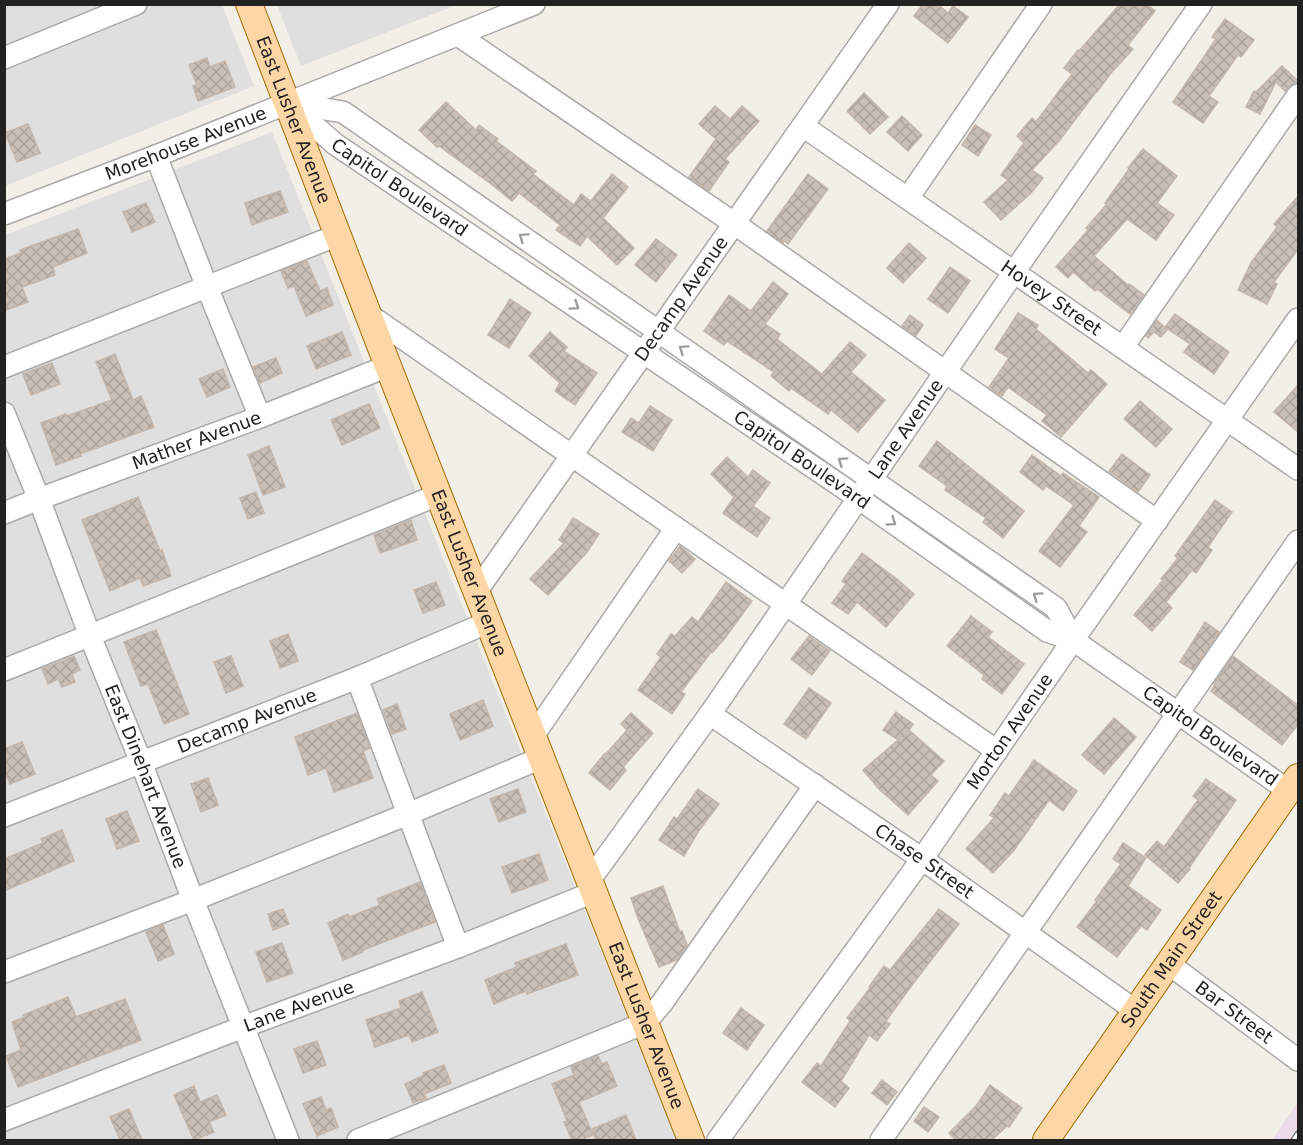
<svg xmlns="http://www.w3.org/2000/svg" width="1303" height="1145" font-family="'DejaVu Sans',sans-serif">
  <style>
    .residential { fill: #e0dfdf }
    .railway { fill: #ebdbe8 }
    .building { fill: url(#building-cross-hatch); stroke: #c4b6ab; stroke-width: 1.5 }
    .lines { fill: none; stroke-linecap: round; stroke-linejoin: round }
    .minor-casing { stroke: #a9a9a9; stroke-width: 24 }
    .major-casing { stroke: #a06b00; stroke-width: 28 }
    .minor { stroke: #fff; stroke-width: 21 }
    .major { stroke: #fcd6a4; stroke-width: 26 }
    .rail-casing { stroke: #707070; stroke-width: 7 }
    .rail { stroke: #fff; stroke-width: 4.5; stroke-dasharray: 14; stroke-linecap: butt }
    .oneway { stroke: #9c9c9c }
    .labels { text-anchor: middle; stroke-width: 4.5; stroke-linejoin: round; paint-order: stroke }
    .street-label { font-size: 18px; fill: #222; stroke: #fff }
  </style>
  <defs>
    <pattern id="building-cross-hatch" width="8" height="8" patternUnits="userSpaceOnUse" patternTransform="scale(1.5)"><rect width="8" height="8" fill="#c7bfb8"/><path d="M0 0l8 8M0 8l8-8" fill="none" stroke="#aba49e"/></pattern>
  </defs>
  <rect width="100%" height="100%" fill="#f2efe9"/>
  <!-- residential -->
  <g class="residential">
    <polygon points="5,5 222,5 254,86 5,186"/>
    <polygon points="277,5 456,5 301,66"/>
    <polygon points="272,132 676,1138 676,1140 5,1140 5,235"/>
  </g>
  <!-- railway -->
  <polygon class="railway" points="1298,1102 1298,1140 1272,1140"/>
  <!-- building -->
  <g class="building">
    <polygon points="923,4 937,4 948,13 953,6 968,17 948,43 914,16"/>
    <polygon points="1120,4 1146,4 1155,11 1128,45 1133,49 1111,73 1097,92 1096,92 1059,141 1032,170 1043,178 1032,192 1001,220 984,202 1008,180 1001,175 1024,143 1017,136 1032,118 1036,122 1072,74 1064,68 1078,50 1079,51"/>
    <polygon points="1225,19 1254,40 1241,57 1238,55 1209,96 1218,102 1203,123 1173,102 1216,39 1212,37"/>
    <polygon points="207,58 210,67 225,61 235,87 198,101 193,86 197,85 189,65"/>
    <polygon points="1282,66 1299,82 1292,84 1285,91 1276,82 1260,114 1246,107 1254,91 1256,92"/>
    <polygon points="864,93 888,117 870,134 847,111"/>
    <polygon points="446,102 476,130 479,125 498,139 496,141 536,171 533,174 574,205 581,194 591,201 612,174 628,187 603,218 634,248 617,265 587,236 580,246 556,230 560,225 519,193 512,201 491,184 439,146 437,147 419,130"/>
    <polygon points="715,106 730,119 742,106 759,121 725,159 729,162 709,191 689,177 716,139 699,124"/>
    <polygon points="902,116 922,135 908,151 887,132"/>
    <polygon points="28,124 40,153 17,162 5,133"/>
    <polygon points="975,125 991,135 978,156 962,145"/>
    <polygon points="1143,149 1177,176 1157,203 1174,215 1156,240 1127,219 1094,256 1128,285 1129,284 1144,295 1130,314 1097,289 1095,291 1073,272 1068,278 1056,267 1088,230 1086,228 1107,204 1105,203 1129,169 1128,168"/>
    <polygon points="808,174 828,189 788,244 784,241 783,243 767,231"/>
    <polygon points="280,191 288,212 252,225 245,203"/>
    <polygon points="1299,195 1299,248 1274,282 1277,284 1267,304 1238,290 1251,263 1277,227 1274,224"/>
    <polygon points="146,203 155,222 132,232 123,212"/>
    <polygon points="78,229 87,253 53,267 55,275 22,287 28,302 4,311 4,259 21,253 20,250"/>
    <polygon points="656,239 677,255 656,282 635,265"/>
    <polygon points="909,243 926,258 903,283 887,268"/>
    <polygon points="307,261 320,291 327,288 333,305 306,316 294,286 288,288 281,271"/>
    <polygon points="950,267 970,281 948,313 928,299"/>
    <polygon points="773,282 788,294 765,324 780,334 777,339 822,374 850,342 866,355 851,372 885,400 858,432 831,410 828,414 791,388 789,391 771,376 774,372 727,341 724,345 704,331 729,295 751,311"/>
    <polygon points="510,299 531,313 509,348 488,335"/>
    <polygon points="1018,313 1038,325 1036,329 1088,373 1091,370 1107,384 1061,437 1042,421 1047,415 1008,387 1002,396 989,387 1009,358 995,349"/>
    <polygon points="1175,314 1229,352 1214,374 1184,352 1190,344 1165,327"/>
    <polygon points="910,315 923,325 916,336 902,326"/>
    <polygon points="1157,320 1167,330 1161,337 1154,332 1148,338 1146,336"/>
    <polygon points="342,332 351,355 316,369 307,346"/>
    <polygon points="550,332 567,347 564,351 597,373 575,405 555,391 560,383 529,356"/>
    <polygon points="115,354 133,400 141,396 154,427 80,454 81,456 56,465 41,423 66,414 67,416 112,400 96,362"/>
    <polygon points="276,358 282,373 260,383 253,367"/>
    <polygon points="52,363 60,384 31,395 23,374"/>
    <polygon points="223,369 230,387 207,397 199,379"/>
    <polygon points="1299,384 1299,433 1274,412"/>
    <polygon points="1140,401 1172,429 1156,447 1124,419"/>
    <polygon points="369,404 380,428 342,445 331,420"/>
    <polygon points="650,406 672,420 653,451 622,432 631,418 639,423"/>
    <polygon points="937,441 1024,511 1003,538 983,522 986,518 945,490 947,486 919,466"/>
    <polygon points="269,446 285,487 263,495 248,455"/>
    <polygon points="1122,454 1150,475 1138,492 1109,471"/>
    <polygon points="1032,455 1061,476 1063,473 1099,497 1079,526 1087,532 1060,567 1039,551 1074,505 1046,486 1043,490 1020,472"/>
    <polygon points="727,457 748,477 753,470 770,483 753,506 770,518 757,537 723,513 734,497 711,474"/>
    <polygon points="256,492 264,513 248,519 240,498"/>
    <polygon points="138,497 160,551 162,550 171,576 143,586 140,578 110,591 82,520"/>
    <polygon points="1215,500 1232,512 1208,547 1212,550 1196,573 1192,570 1166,602 1172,608 1152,631 1134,615 1163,580 1161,579 1178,558 1175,556"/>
    <polygon points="573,518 599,534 587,552 548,595 530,579 564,543 559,540"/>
    <polygon points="411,520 417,540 380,553 374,535"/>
    <polygon points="680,546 695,559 682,573 669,561"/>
    <polygon points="862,553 897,579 914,594 886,627 857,602 848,614 832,603 846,584 842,581"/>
    <polygon points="436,582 445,605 423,613 414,590"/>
    <polygon points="726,582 752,601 725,638 712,653 711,652 681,692 685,694 672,714 638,690 661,657 657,654 671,634 675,636 692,617 698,622"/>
    <polygon points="971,616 992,632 988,637 1024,664 1002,694 982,679 984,675 947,646"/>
    <polygon points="1205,622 1219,632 1193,670 1180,662"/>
    <polygon points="156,630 189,714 164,724 148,684 141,686 124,642"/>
    <polygon points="288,634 298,661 280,668 270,641"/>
    <polygon points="809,636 830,651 812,675 791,659"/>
    <polygon points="74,656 80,670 72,674 75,682 62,687 58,679 48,684 42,669"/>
    <polygon points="231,656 243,686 226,693 214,662"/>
    <polygon points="1233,656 1299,706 1299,723 1282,745 1211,691 1215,685 1214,684"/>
    <polygon points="809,688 831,703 806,739 784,724"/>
    <polygon points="483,700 493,726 460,740 450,714"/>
    <polygon points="397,704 406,729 392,734 383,710"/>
    <polygon points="896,712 913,724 909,730 944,761 931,775 938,781 908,815 879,789 863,770 898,740 883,730"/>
    <polygon points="357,713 370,748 363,751 373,778 334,792 326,768 308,775 295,737"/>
    <polygon points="631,713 653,733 623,767 626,770 610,790 589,773 605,753 606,754 627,730 621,724"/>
    <polygon points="1114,718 1136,737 1104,774 1082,755"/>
    <polygon points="22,742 35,774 10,784 4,770 4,749"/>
    <polygon points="1034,760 1077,791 1063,811 1049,800 1015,849 993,873 966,849 994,818 990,815 1005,793 1009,796"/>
    <polygon points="208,778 218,805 201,812 191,784"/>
    <polygon points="1206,779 1236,800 1189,868 1190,869 1178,883 1145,855 1157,841 1164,847 1198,800 1193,796"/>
    <polygon points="518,789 526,812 499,822 490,799"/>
    <polygon points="698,789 719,804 698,832 684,856 659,840 674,817 677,819"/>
    <polygon points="127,811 139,841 117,849 106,819"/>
    <polygon points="62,830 74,861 4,891 4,859 43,843 41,839"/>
    <polygon points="1123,843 1146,858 1128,886 1161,910 1147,930 1141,926 1117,957 1077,927 1097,901 1095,900 1121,864 1113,859"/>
    <polygon points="539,854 548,880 512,893 502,867"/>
    <polygon points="420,882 435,922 363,950 363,952 343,960 328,923 348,914 349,917 380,905 377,899"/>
    <polygon points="663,886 680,932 682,931 687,945 677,960 659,967 639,921 631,898"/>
    <polygon points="283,909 289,924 273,930 268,914"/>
    <polygon points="939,909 959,924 915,981 886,1021 890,1024 877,1041 869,1035 841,1081 849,1088 835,1107 802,1082 817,1063 821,1066 850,1021 847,1018 870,988 869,987 884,966 890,970"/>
    <polygon points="163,925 174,954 158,961 146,932"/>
    <polygon points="282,943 293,973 267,982 256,952"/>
    <polygon points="566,944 578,975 527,994 526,991 494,1004 485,980 517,967 515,963"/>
    <polygon points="422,992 438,1032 412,1042 409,1035 375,1047 366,1020 401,1008 399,1001"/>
    <polygon points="68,997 76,1017 125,999 141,1040 18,1087 6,1056 21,1050 12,1022 25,1017 23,1015"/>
    <polygon points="741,1008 764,1025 747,1050 723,1033"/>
    <polygon points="317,1041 326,1065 303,1073 294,1049"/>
    <polygon points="598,1056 602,1064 607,1062 617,1086 579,1102 593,1135 580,1140 572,1140 564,1122 567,1121 552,1084 574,1075 571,1067"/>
    <polygon points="444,1065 451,1083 424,1094 426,1098 413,1103 405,1084 424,1075 423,1073"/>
    <polygon points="882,1080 897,1092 887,1105 872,1093"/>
    <polygon points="990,1085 1022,1108 1009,1127 1007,1126 992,1140 956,1140 949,1133 976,1106"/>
    <polygon points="194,1086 200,1102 217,1095 226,1115 209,1122 214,1132 194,1140 174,1095"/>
    <polygon points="321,1097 326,1110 331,1108 338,1127 317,1136 303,1104"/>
    <polygon points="924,1107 939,1117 928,1132 914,1121"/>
    <polygon points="129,1109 142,1140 120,1140 110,1117"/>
    <polygon points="626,1115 636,1140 596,1140 592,1129"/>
  </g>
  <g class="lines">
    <defs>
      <g id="minor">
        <polyline points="458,35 735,224 1157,521"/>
        <polyline points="4,58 136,4"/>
        <path id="s1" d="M 288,103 L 335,144 L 841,486 L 1047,631 L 1073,640 L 1289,791"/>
        <polyline points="288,103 343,112 1056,608 1073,640"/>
        <path id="s2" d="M 803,126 L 1298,469"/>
        <polyline points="156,156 207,287 260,417"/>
        <polyline points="908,198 1041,4"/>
        <path id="s3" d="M 4,214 L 161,154 L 534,4"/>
        <polyline points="368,314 997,751"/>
        <polyline points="1123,347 1298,95"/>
        <polyline points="4,367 338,235"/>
        <path id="s4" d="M 4,413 L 39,499 L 90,636 L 141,762 L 193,900 L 288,1140"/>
        <path id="s5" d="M 4,513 L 39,499 L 260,417 L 388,366"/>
        <path id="s6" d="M 476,592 L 888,4"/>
        <polyline points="4,670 438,495"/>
        <polyline points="357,678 458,947"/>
        <path id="s7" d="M 710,714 L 922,859 L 1136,1011"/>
        <polyline points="533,736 676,528"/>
        <path id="s8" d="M 4,816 L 357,678 L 489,622"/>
        <path id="s9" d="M 589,881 L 710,714 L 1014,272 L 1201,4"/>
        <path id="s10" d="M 1169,964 L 1298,1060"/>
        <polyline points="4,972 193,900 408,814 541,758"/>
        <path id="s11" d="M 4,1120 L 243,1027 L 458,947 L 594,892"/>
        <polyline points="358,1140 645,1023 662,1003 815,785"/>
        <path id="s12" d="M 718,1140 L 922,859 L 1073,640 L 1298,319"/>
        <polyline points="881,1140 1298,541"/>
      </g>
      <g id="major">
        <path id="s13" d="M 249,4 L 388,366 L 691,1140"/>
        <path id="s14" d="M 1046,1140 L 1298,777"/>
      </g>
    </defs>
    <!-- minor casing -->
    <use href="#minor" class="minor-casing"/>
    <!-- major casing -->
    <use href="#major" class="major-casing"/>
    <!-- minor -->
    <use href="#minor" class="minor"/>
    <!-- major -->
    <use href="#major" class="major"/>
    <defs>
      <polyline id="rail" points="1294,1140 1298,1134"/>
    </defs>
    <!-- rail casing -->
    <use href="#rail" class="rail-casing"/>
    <!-- rail -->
    <use href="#rail" class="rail"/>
  </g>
  <!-- one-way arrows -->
  <defs><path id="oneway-chevron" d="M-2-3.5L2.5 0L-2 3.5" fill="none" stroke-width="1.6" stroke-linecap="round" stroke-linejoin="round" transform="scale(1.5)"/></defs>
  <g class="oneway">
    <use href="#oneway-chevron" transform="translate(523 237) rotate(-145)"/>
    <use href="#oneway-chevron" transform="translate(575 306) rotate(34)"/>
    <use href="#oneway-chevron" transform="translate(683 349) rotate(-145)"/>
    <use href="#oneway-chevron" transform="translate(842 461) rotate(-145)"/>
    <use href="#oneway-chevron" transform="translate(892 522) rotate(35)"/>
    <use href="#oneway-chevron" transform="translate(1037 596) rotate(-145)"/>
  </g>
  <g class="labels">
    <!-- street labels -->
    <g class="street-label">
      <text dy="6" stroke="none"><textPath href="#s13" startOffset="124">East Lusher Avenue</textPath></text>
      <text dy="6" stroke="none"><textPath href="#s3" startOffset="195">Morehouse Avenue</textPath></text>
      <text dy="6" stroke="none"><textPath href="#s1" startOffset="140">Capitol Boulevard</textPath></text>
      <text dy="6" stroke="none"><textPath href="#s2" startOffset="302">Hovey Street</textPath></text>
      <text dy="6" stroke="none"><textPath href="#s6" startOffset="358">Decamp Avenue</textPath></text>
      <text dy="6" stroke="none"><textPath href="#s9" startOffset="552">Lane Avenue</textPath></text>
      <text dy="6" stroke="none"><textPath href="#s5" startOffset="206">Mather Avenue</textPath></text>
      <text dy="6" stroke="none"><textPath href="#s1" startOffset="626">Capitol Boulevard</textPath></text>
      <text dy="6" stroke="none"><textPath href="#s13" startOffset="610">East Lusher Avenue</textPath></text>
      <text dy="6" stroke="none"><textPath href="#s8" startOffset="261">Decamp Avenue</textPath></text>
      <text dy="6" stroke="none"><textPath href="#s12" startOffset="502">Morton Avenue</textPath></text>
      <text dy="6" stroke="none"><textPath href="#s1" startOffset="1120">Capitol Boulevard</textPath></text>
      <text dy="6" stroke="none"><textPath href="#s4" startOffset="390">East Dinehart Avenue</textPath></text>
      <text dy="6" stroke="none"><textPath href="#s7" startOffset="260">Chase Street</textPath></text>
      <text dy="6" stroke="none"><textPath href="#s14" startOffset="220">South Main Street</textPath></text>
      <text dy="6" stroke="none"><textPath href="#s11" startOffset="316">Lane Avenue</textPath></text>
      <text dy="6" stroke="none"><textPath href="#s10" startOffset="81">Bar Street</textPath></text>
      <text dy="6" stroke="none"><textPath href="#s13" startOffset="1096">East Lusher Avenue</textPath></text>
    </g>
  </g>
  <!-- border -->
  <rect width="1303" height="1145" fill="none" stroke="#222222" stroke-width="12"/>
</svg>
